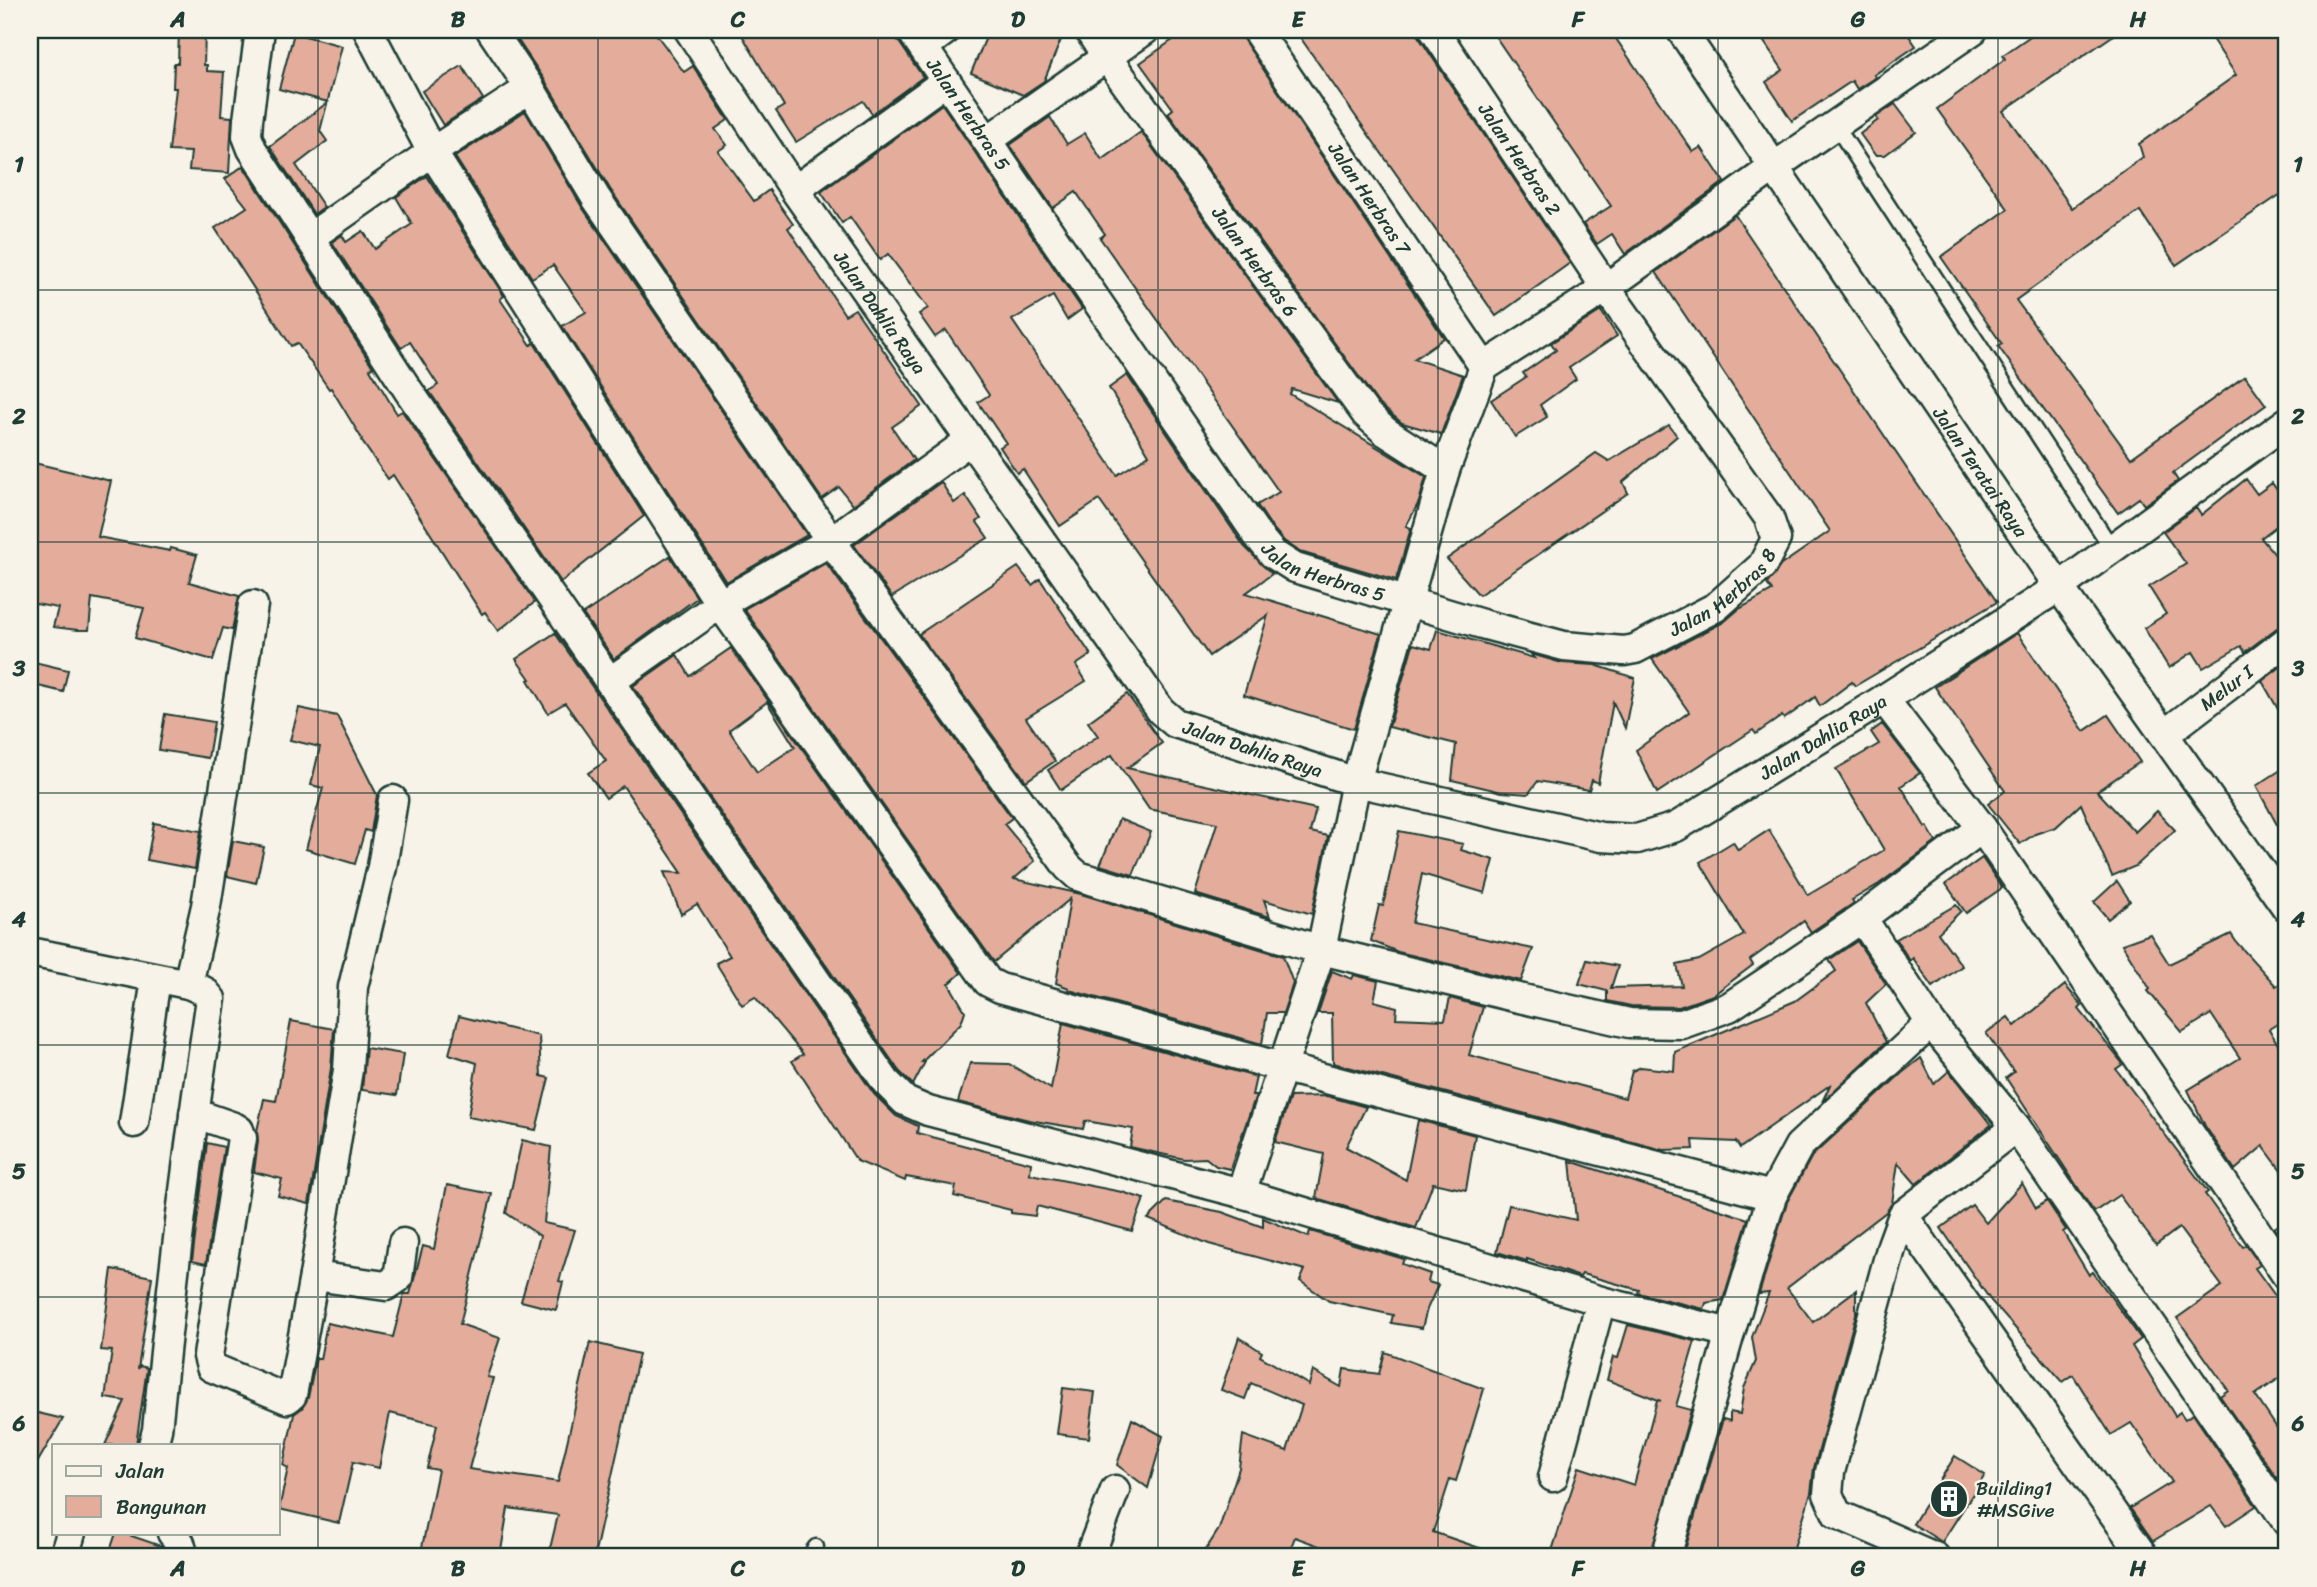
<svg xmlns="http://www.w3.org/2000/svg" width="2317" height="1587" font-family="Sriracha,sans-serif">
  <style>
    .building { fill: #e4ac9b; stroke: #1f3d34; stroke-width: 2; fill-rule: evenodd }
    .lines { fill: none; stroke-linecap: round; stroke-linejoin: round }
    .service-casing { stroke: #1f3d34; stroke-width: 19 }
    .minor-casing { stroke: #1f3d34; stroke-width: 33 }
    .service { stroke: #f7f3e8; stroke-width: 14 }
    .minor { stroke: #f7f3e8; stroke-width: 28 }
    .grid { fill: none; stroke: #1f3d34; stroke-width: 2; stroke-opacity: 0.55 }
    .labels { text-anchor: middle; stroke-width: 5; stroke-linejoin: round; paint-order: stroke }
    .street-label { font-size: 19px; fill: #1f3d34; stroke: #f7f3e8 }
    .poi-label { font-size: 19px; fill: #1f3d34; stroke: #f7f3e8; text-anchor: start }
    .neatline { fill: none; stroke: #1f3d34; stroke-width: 2.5 }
    .grid-label { font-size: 23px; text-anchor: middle; font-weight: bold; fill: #1f3d34 }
  </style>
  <rect width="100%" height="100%" fill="#f7f3e8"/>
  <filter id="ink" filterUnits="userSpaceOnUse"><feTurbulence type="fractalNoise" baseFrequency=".0143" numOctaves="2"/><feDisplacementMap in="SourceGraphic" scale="14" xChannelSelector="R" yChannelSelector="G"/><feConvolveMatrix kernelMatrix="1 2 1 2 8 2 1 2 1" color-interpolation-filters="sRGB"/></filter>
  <g filter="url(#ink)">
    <!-- building -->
    <g class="building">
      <polygon points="179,30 205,32 204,65 207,65 207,71 224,72 221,116 232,117 229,173 189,170 191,152 169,151 176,88 173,88 174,63 178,63"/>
      <polygon points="511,30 653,30 684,72 693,66 728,120 715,129 727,145 718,151 754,201 769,190 793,224 788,228 845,315 855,309 922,406 892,427 914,460 853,505 839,487 822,499 610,189 544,79"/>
      <polygon points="739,30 895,30 897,39 923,77 872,114 863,101 796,142 776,111 784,106"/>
      <polygon points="989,30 1065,30 1044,81 1023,95 971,73"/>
      <polygon points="1187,30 1237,30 1444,338 1414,359 1463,375 1441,434 1402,423 1378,403 1168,113 1173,109 1140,63"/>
      <polygon points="1295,30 1414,30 1570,263 1496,316"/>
      <polygon points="1491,30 1610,30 1693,152 1701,147 1724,182 1625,254 1612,234 1597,244 1583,224 1611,206"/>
      <polygon points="1756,30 1905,30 1916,46 1874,75 1876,77 1857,89 1852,81 1792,121 1766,82 1783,70"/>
      <polygon points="2039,30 2121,30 2003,111 2072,208 2143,157 2139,144 2236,75 2206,30 2287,30 2287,190 2176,265 2140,211 2016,300 2131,458 2245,376 2266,405 2173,473 2178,481 2144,505 2139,498 2118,513 1998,346 2002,344 1941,257 2008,209 1937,109 2005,59 2003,55"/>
      <polygon points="294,33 342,46 320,131 327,141 296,165 324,207 314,214 270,146 328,102 279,89"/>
      <polygon points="462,66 483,99 443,125 422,91"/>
      <polygon points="942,104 1082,309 1067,320 1053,296 1012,320 1117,475 1149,455 1109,388 1127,375 1244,546 1272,574 1246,593 1381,634 1354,729 1244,695 1268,615 1209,656 1099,500 1060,526 1023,469 1017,473 1000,447 1006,443 978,402 989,395 946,330 935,337 919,314 928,308 888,254 880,260 850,217 842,223 821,192"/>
      <polygon points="1895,104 1916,132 1885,155 1875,155 1860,134 1878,120 1876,117"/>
      <polygon points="525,111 582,207 807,535 726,582 562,326 586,312 553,265 532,278 455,157"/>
      <polygon points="1050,117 1067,144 1085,133 1102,160 1141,132 1338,403 1292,389 1290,394 1426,477 1419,502 1406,526 1411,528 1396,580 1300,552 1284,541 1271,526 1257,505 1279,492 1100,238 1105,234 1076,192 1053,208 1010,145"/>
      <polygon points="243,166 373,367 370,369 397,414 402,411 535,602 498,631 485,612 482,614 393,475 388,479 361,440 362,439 331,388 329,389 297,343 291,346 215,228 247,207 225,179"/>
      <polygon points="427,176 504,296 500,299 531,345 534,343 644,516 561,582 429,391 438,385 410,342 401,348 332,242 342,235 346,242 363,231 375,249 412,224 396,197"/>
      <polygon points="1735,215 1997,602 1855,686 1852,682 1820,706 1815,697 1784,719 1782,716 1756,734 1753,730 1657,793 1636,750 1689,712 1652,659 1724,622 1739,609 1772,591 1767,584 1781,565 1830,531 1656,272"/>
      <polygon points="1601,311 1617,336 1569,368 1576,379 1540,405 1547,417 1515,437 1491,400 1526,377 1523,373 1556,350 1551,343"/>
      <polygon points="1669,425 1677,436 1623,482 1628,493 1479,595 1447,559 1596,453 1609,461"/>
      <polygon points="30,462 111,481 98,537 170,551 171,548 197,555 189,582 239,596 232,630 223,628 213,660 135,638 144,608 92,598 89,630 78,630 53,627 58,608 30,603 30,586 36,552 30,550"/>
      <polygon points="2246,479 2257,494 2272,483 2287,504 2287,518 2261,538 2287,569 2287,625 2277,628 2245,652 2241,646 2203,668 2193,652 2169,668 2144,628 2166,614 2149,587 2186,564 2163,532 2196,508 2201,515"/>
      <polygon points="941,482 954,503 965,495 981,519 977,522 988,538 892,597 854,545"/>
      <polygon points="670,556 697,598 614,659 583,614"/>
      <polygon points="826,563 1012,818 1004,824 1035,861 1014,879 1081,894 1283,956 1293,983 1283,1013 1267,1013 1262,1044 1069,990 1069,988 1056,983 1070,899 994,962 744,609"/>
      <polygon points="1018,567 1032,585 1040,579 1091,655 1076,665 1086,681 1026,718 1055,761 1026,781 919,634"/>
      <polygon points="1437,630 1534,658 1531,654 1562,663 1595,665 1635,678 1625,728 1613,702 1598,783 1592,780 1589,790 1538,781 1528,794 1502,792 1452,780 1456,744 1389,727 1413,644 1431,649"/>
      <polygon points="555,633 874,1094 896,1116 918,1126 917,1133 1031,1163 1030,1174 1122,1192 1144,1199 1132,1231 1037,1206 1035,1216 1011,1213 1011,1210 954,1196 956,1186 906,1177 905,1181 857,1161 792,1061 803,1054 755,997 742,1005 716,963 730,956 697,904 681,914 664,872 682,873 623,786 606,798 588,773 606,761 565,703 548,713 528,680 530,679 516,659"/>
      <polygon points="2017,633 2084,731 2108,715 2140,762 2097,791 2135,832 2157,811 2175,830 2136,866 2112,876 2081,804 2056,827 2035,834 2020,844 1988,804 2005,791 1935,687"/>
      <path d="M 731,648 L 961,973 L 949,984 L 965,1011 L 961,1023 L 922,1062 L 925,1062 L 913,1085 L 899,1071 L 633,686 L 677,655 L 690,676 ZM 767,702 L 795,747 L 757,772 L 729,730 Z"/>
      <polygon points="30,661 68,670 63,692 30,684"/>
      <polygon points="2287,662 2287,725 2262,681"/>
      <polygon points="1127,694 1162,743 1127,768 1316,809 1310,832 1328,836 1312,914 1264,900 1270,917 1195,894 1217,823 1149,809 1112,755 1061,790 1048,770 1098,736 1088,722"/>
      <polygon points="299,708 337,716 377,795 371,832 365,830 355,864 306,849 323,788 311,785 320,747 290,740"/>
      <polygon points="165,714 214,722 208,758 159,750"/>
      <polygon points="1882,724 1920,773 1901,786 1925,827 1927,826 1936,842 1879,884 1852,900 1854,903 1811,932 1804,921 1750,960 1753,965 1713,995 1679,1007 1631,1006 1607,1001 1607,991 1579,984 1587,960 1618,966 1611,988 1682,986 1677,965 1699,960 1744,935 1700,862 1733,842 1738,850 1769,830 1808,895 1884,850 1836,769 1879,744 1871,732"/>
      <polygon points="2287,766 2287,843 2256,786"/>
      <polygon points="1119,819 1151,832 1133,875 1100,865"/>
      <polygon points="154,823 201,831 195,869 147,860"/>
      <polygon points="1399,831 1463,844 1461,850 1494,860 1485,893 1422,874 1412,923 1533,949 1521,981 1398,952 1371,941 1379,905 1383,906"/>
      <polygon points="233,841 264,847 256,883 227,876"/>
      <polygon points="1982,858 2002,888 1966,913 1946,884"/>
      <polygon points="2117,881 2130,901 2108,919 2094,902"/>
      <polygon points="1956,905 1961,911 1938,933 1962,966 1933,987 1913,958 1910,961 1896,939"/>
      <polygon points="2150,934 2169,964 2231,934 2237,943 2276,986 2287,979 2287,1018 2269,1029 2287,1060 2287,1178 2263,1146 2235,1170 2205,1126 2188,1090 2240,1058 2211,1014 2182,1032 2148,991 2150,989 2122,944"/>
      <polygon points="1857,941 1886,984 1866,1003 1886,1042 1822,1102 1830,1085 1740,1148 1736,1142 1693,1140 1694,1149 1663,1150 1333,1063 1332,1013 1318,1013 1332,971 1352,979 1354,975 1378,981 1374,1001 1397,1007 1396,1018 1445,1020 1450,998 1483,1007 1469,1055 1625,1098 1632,1071 1641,1067 1674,1071 1675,1052 1795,1001 1836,971 1829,960"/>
      <polygon points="2065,985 2082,1006 2079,1009 2123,1064 2116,1069 2208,1192 2205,1194 2243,1247 2246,1245 2260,1265 2255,1268 2287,1312 2287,1373 2255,1395 2287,1443 2287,1486 2284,1488 2220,1396 2228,1390 2177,1318 2222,1286 2179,1228 2156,1245 2119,1195 2094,1212 2006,1078 2014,1072 1986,1033 2008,1017 2015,1026"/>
      <polygon points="459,1016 539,1036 541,1076 549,1078 536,1130 468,1117 477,1063 449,1054"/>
      <polygon points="291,1021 334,1029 331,1068 309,1204 278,1196 282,1179 254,1172 258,1141 257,1131 264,1099 276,1101"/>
      <polygon points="1063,1023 1256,1077 1252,1095 1256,1095 1230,1169 1216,1166 1206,1158 1184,1159 1130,1147 1133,1129 1085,1121 1083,1129 1029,1120 958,1102 970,1063 1009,1064 1051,1089"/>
      <polygon points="366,1048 403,1054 397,1095 362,1090"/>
      <polygon points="1921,1058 1934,1084 1949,1071 1991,1125 1916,1184 1898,1163 1892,1203 1886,1212 1787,1288 1813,1322 1856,1290 1856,1314 1814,1468 1811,1493 1791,1557 1683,1557 1723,1419 1730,1421 1730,1412 1740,1414 1744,1388 1756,1361 1752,1337 1769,1293 1759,1294 1787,1202 1812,1156 1902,1073"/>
      <polygon points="1327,1096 1366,1107 1346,1147 1406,1180 1418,1120 1475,1135 1466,1190 1433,1183 1416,1228 1316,1198 1324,1154 1275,1142 1290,1097"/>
      <polygon points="522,1140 551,1147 544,1223 575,1230 559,1281 563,1282 556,1310 521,1301 540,1236 506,1213"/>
      <polygon points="207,1143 224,1147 206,1264 192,1261"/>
      <polygon points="1570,1161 1748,1219 1723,1300 1706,1303 1704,1309 1638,1293 1639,1290 1582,1274 1580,1277 1527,1259 1527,1261 1497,1252 1509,1205 1576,1220"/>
      <polygon points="2022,1183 2036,1208 2047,1201 2066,1230 2063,1232 2089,1275 2093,1272 2141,1339 2132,1346 2175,1416 2180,1412 2185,1419 2193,1414 2256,1506 2226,1526 2211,1506 2153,1541 2130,1508 2172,1482 2131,1423 2111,1435 2073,1375 2063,1382 1991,1301 1941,1228 1972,1205 1986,1223"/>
      <polygon points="447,1185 492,1194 460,1324 500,1338 487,1377 493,1378 469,1469 558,1482 590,1342 639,1354 594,1557 548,1557 558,1515 508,1508 500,1557 483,1557 451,1552 450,1557 444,1557 421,1552 438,1470 427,1468 437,1425 390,1413 379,1468 353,1462 339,1523 279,1509 288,1468 283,1465 294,1414 302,1408 308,1398 316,1358 320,1359 327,1323 393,1337 404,1294 410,1294 423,1246 434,1249"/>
      <polygon points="1166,1201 1222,1212 1263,1227 1263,1218 1308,1237 1310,1231 1404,1259 1402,1264 1430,1274 1428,1282 1438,1285 1427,1309 1422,1328 1391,1323 1393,1315 1329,1301 1300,1281 1305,1270 1209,1244 1148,1219"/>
      <polygon points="2287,1220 2287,1247 2274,1228"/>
      <polygon points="112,1269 152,1277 138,1369 140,1366 147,1368 136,1445 105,1445 125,1401 105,1398 112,1351 101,1350"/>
      <polygon points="1628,1325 1695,1341 1676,1406 1691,1410 1650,1557 1550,1557 1579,1467 1634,1485 1657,1400 1661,1401 1607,1380 1613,1357 1618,1358"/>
      <polygon points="1239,1337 1262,1352 1260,1356 1309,1385 1313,1371 1341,1387 1344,1369 1379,1374 1385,1352 1484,1389 1456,1481 1450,1479 1433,1532 1494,1553 1493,1557 1349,1557 1295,1537 1287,1557 1201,1557 1219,1529 1239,1468 1243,1435 1287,1451 1302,1405 1251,1383 1245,1399 1221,1390"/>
      <polygon points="1063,1388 1095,1392 1089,1438 1057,1434"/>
      <polygon points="30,1411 63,1419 30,1475"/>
      <polygon points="1132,1419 1163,1436 1148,1488 1117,1465"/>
      <polygon points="1955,1456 1985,1475 1942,1542 1913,1524"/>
      <polygon points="116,1533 123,1533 161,1546 167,1557 108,1557"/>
    </g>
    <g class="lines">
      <defs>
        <g id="service">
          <polyline points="1836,126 2113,550"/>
          <polyline points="809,1557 816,1547"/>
        </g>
        <g id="minor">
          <polyline points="260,30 248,120 247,136 252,149 408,390 886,1082 905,1101 928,1111 1241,1193 1601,1301 1730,1333"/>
          <polyline points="368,30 432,152 720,604 988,982 1000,988 1281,1067 1772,1196"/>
          <polyline points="491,30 530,88 596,198 831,541 1068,867 1078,876 1321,950 1510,996 1629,1023 1682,1024 1729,1007 1862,918 1982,828"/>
          <path id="s1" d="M 689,30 L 796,192 L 1161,711 L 1175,723 L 1356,782 L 1601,837 L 1637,839 L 1676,827 L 1884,699 L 2059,587 L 2287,422"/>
          <path id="s2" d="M 911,30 L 1258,536 L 1273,554 L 1295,568 L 1482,624 L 1564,646 L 1624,651 L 1635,649 L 1716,607 L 1762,566 L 1776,539 L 1769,518 L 1606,288 L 1434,30"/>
          <path id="s3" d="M 1089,30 L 1106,56 L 1366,414 L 1386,432 L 1445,470"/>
          <path id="s4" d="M 1256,30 L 1484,367"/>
          <path id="s5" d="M 1681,30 L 2059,587 L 2287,908"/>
          <polyline points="923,47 946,30"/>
          <polyline points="988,140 1145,30"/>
          <polyline points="795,190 946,81"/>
          <polyline points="309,238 432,152 530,88"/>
          <polyline points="611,681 720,604 831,541 969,441"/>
          <polyline points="1884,699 1982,828 2287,1276"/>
          <path id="s6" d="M 2165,734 L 2287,641"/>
          <polyline points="1862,918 1931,1023 2016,1127 2287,1522"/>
          <path d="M 30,952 L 188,984 L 204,991 L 211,999 C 189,1142 171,1286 157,1430 L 153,1445"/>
          <polyline points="188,984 206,906 253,605"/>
          <polyline points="194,1113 234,1127 239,1130 242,1138 208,1356 211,1367 287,1399 292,1395 314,1276 348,1070 353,987 382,867 393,800"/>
          <polyline points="134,1123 156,979"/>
          <polyline points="1241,1193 1321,950 1356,782 1445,470 1484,367 1606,288 1774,167 1973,30"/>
          <polyline points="1903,1215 2144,1557"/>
          <polyline points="314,1276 386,1286 398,1278 403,1243"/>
          <polyline points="1553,1477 1601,1301"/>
          <polyline points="172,1533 180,1543 184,1557"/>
          <polyline points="64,1557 71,1533"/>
          <polyline points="1089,1557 1115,1490"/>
          <polyline points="1666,1557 1730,1333 1772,1196 1799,1146 1931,1023"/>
          <polyline points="1935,1557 1837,1514 1828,1494 1830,1472 1892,1245 1903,1215 2016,1127"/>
        </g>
      </defs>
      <!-- service casing -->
      <use href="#service" class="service-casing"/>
      <!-- minor casing -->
      <use href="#minor" class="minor-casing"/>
      <!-- service -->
      <use href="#service" class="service"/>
      <!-- minor -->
      <use href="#minor" class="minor"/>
    </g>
  </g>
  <!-- grid -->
  <path class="grid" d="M 318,30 L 318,1557M 598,30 L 598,1557M 878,30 L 878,1557M 1158,30 L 1158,1557M 1438,30 L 1438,1557M 1718,30 L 1718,1557M 1998,30 L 1998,1557M 30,290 L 2287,290M 30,542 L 2287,542M 30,793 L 2287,793M 30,1045 L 2287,1045M 30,1297 L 2287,1297"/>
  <!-- icons -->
  <defs>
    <symbol id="building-disc" viewBox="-11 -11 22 22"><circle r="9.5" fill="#1f3d34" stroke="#f7f3e8"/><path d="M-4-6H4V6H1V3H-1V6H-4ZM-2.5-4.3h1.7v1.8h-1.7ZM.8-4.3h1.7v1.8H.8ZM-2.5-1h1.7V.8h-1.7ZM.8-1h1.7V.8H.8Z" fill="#fff"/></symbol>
  </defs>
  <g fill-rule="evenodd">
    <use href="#building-disc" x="1927" y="1477" width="44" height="44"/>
  </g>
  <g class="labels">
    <!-- street labels -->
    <g class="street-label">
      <text dy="7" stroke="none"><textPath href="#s2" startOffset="102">Jalan Herbras 5</textPath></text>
      <text transform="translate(1520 159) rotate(56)" y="7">Jalan Herbras 2</text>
      <text dy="7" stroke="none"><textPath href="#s4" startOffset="203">Jalan Herbras 7</textPath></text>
      <text dy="7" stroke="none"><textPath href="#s3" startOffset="285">Jalan Herbras 6</textPath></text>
      <text dy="7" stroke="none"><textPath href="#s1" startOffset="341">Jalan Dahlia Raya</textPath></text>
      <text dy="7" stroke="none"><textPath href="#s5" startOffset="534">Jalan Teratai Raya</textPath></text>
      <text dy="7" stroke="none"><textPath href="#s2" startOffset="691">Jalan Herbras 5</textPath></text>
      <text dy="7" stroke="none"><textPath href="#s2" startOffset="1120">Jalan Herbras 8</textPath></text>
      <text dy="7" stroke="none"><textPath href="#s6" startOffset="77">Melur I</textPath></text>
      <text dy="7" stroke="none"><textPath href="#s1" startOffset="1538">Jalan Dahlia Raya</textPath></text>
      <text dy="7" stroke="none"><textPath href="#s1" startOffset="929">Jalan Dahlia Raya</textPath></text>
    </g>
    <!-- poi labels -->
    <g class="poi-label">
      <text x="1976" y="1495">Building1<tspan x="1976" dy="22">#MSGive</tspan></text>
    </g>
  </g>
  <!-- margin -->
  <rect width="2317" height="1587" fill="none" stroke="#f7f3e8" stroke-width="77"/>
  <!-- legend -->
  <rect x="52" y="1444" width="228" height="91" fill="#f7f3e8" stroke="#a1aaa0" stroke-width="2"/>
  <rect x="66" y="1466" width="35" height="10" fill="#f7f3e8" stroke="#a1aaa0" stroke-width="2"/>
  <text x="116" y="1478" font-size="21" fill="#1f3d34">Jalan</text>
  <rect x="66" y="1496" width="35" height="21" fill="#e4ac9b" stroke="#a1aaa0" stroke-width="2"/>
  <text x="116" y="1514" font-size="21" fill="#1f3d34">Bangunan</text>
  <rect x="38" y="38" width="2240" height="1510" class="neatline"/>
  <g class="grid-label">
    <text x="178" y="27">A</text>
    <text x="458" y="27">B</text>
    <text x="738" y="27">C</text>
    <text x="1018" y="27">D</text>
    <text x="1298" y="27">E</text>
    <text x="1578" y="27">F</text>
    <text x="1858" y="27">G</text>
    <text x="2138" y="27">H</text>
    <text x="19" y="172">1</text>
    <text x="2298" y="172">1</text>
    <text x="19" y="424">2</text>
    <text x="2298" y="424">2</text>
    <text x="19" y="676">3</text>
    <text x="2298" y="676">3</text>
    <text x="19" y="927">4</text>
    <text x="2298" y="927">4</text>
    <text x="19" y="1179">5</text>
    <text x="2298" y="1179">5</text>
    <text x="19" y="1431">6</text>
    <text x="2298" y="1431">6</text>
    <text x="178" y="1576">A</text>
    <text x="458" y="1576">B</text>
    <text x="738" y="1576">C</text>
    <text x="1018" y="1576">D</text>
    <text x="1298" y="1576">E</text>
    <text x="1578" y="1576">F</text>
    <text x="1858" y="1576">G</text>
    <text x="2138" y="1576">H</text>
  </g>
</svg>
